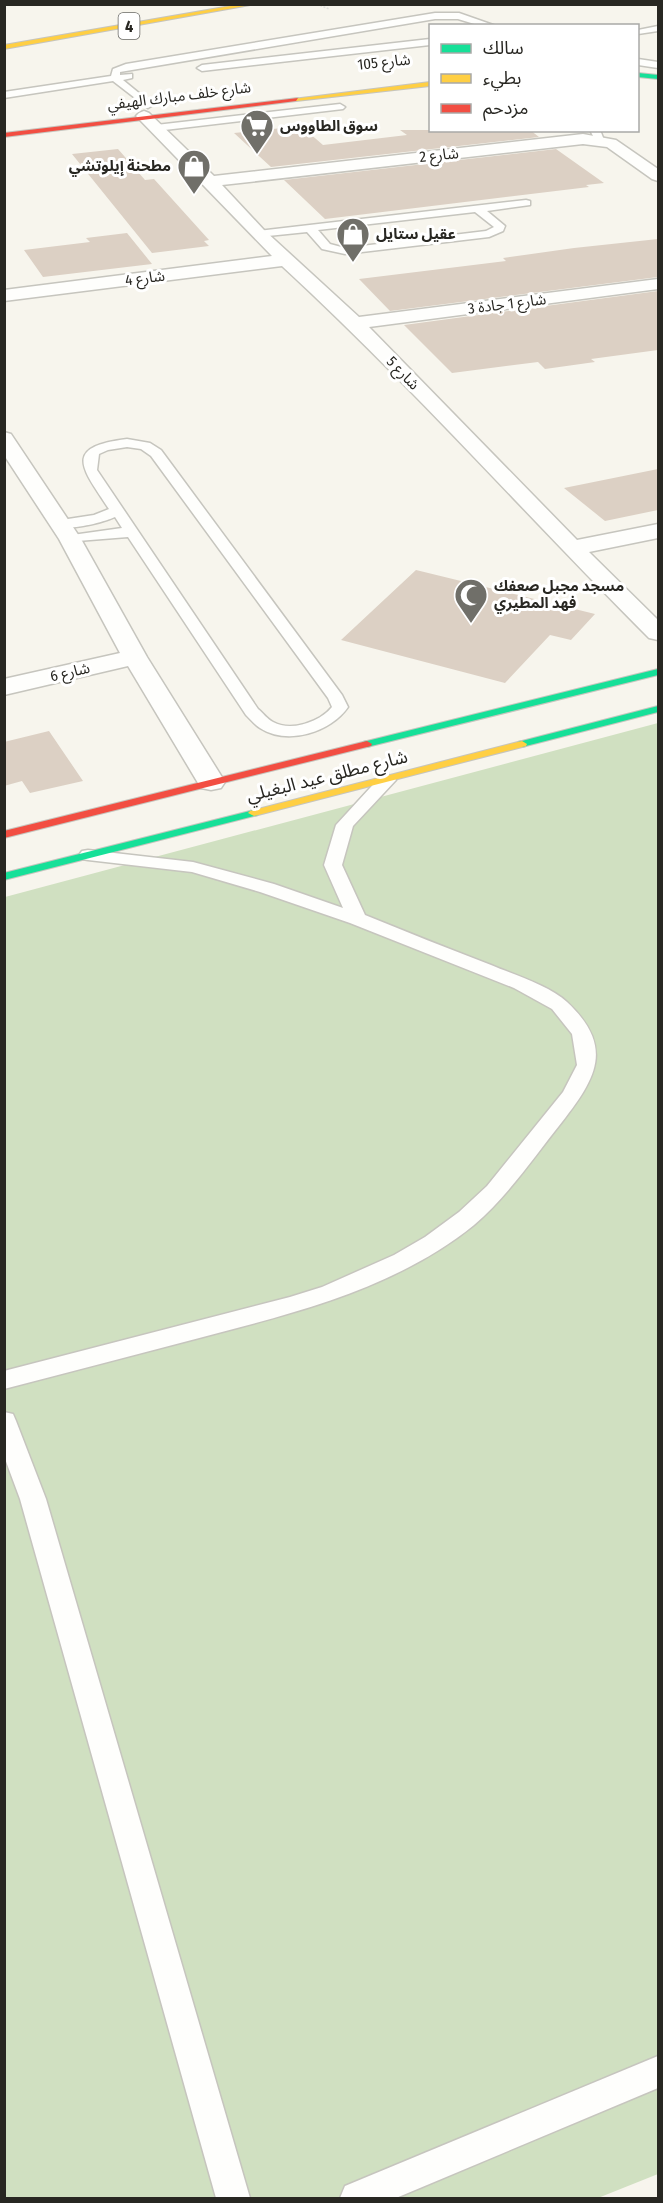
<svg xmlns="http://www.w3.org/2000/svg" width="663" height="2203" font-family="'Fira Sans Condensed','Noto Sans Arabic',sans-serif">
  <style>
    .green { fill: #d0e0c1 }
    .building { fill: #dcd0c4 }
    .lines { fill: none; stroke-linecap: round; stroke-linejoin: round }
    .lane-casing { stroke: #c6c5be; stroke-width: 3 }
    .street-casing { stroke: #c6c5be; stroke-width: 3 }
    .fast-casing { stroke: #c6c5be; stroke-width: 2 }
    .slow-casing { stroke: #c6c5be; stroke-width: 2 }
    .jam-casing { stroke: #c6c5be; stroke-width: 2 }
    .path { stroke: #e0e0dd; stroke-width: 1.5; stroke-dasharray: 2 1.5; stroke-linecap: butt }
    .lane { fill: #fefefc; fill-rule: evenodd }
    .street { fill: #fefefc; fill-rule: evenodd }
    .fast { fill: #16e098; fill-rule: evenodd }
    .slow { fill: #ffcf43; fill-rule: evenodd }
    .jam { fill: #f24e42; fill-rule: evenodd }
    .labels { text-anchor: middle; stroke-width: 6; stroke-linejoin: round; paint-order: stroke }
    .far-street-label { font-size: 15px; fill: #282722; stroke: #fff }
    .far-poi-label { font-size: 15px; font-weight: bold; fill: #282722; stroke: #fff; text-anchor: start }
    .shield { fill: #fff; stroke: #686864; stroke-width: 1.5 }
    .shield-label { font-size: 16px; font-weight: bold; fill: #282722 }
    .street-label { font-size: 18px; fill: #282722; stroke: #fff }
  </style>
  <rect width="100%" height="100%" fill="#f7f5ed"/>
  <!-- green -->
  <polygon class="green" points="658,723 658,2174 598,2198 5,2198 5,897"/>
  <!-- building -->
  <g class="building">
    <polygon points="301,126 323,145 407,135 400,130 530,130 539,137 271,167 234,133"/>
    <polygon points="118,149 145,180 154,179 209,240 204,241 209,246 152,253 72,154"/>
    <polygon points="556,149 604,183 586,185 589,187 325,219 284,180"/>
    <polygon points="127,233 152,264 43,277 24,250 90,242 86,238"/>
    <polygon points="658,239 658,277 390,311 359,279 506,261 503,258 574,248"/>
    <polygon points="658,291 658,350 591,359 595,362 545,369 538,362 452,373 404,325"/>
    <polygon points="658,469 658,510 605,521 564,488"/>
    <polygon points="416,570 595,614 571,640 550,635 505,683 341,640"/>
    <polygon points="49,731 83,781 30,793 22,781 4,786 4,742"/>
  </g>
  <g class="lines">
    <defs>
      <g id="lane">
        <polygon points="435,13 459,13 496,26 481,26 458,19 435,19 120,72 120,75 132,74 132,78 123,80 151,103 153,105 148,108 113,81 4,98 4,92 111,76 113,69 126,64"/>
        <polygon points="658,26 658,31 638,34 638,30"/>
        <polygon points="430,39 430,45 202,71 197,68 202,65"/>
        <polygon points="638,59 658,62 658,68 638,65"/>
        <polygon points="340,104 345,107 343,109 156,131 151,128 156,125"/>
        <polygon points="590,130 600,130 604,140 602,142 596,142"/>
        <path d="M 526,200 L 530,201 L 530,205 L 487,211 L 505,226 L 503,231 L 489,237 L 345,254 L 322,249 L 307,232 L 258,237 L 253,234 L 258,231 ZM 475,212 L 494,227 L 486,231 L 345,248 L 330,244 L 318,230 Z"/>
        <path d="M 127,439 L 150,443 L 161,450 L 342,695 L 348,707 C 331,732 288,746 260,728 C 255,725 251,720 246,715 L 128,537 L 65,542 L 63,539 L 65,536 L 122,528 L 115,517 C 102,523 62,533 53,524 L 55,521 L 94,515 L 109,509 C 82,468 62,447 127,439 ZM 127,447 L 141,449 L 151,456 L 328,698 L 332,707 C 320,722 291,732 273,722 C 267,719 263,713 258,709 L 97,470 L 99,454 L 108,450 Z"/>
        <path d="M 387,775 L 393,776 L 396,780 L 353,826 L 342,865 L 365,915 C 407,932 449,949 491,965 C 512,974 550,986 567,1002 C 615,1047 596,1078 562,1122 C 534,1157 508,1196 474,1225 C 396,1288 298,1312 203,1337 C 137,1354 71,1372 4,1389 L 4,1371 L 290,1297 L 322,1287 L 394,1255 L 425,1237 L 459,1212 L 487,1186 L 563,1092 L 577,1065 L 572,1034 L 552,1009 L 514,988 L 350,923 L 260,892 L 192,872 L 88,860 L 82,859 L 79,855 L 82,851 L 88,850 L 193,862 L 274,884 L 343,908 L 324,865 L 336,825 L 381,776 Z"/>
        <polygon points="4,1412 13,1414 16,1421 46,1499 250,2198 216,2198 20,1499 4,1456"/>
        <polygon points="658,2056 658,2088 396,2198 340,2198 345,2186"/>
      </g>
      <g id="street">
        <path d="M 144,111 L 149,113 L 214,176 L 583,134 L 616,140 L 658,169 L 658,181 L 652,179 L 607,147 L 583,144 L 222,185 L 264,230 L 359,317 L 658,279 L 658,289 L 369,327 L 577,540 L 658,524 L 658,538 L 589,552 L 658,620 L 658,640 L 649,638 C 526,515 410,384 282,266 L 4,301 L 4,290 L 272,256 L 139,119 L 136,116 L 139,113 Z"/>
        <polygon points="4,432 11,434 81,539 147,657 225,782 221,788 211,790 201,788 128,666 4,695 4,679 120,653 59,539 4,455"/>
      </g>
      <g id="fast">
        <polygon points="638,73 658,75 658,79 638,77"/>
        <polygon points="658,669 658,675 367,747 362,744 363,742"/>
        <polygon points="658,706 658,712 522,747 517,744 518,742"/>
        <polygon points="254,810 258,811 258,815 4,880 4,873"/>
      </g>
      <g id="slow">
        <polygon points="242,4 256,4 4,49 4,45"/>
        <polygon points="430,82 430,86 296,101 293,99"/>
        <polygon points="522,741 527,744 526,746 254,816 248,813 250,811"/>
      </g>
      <g id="jam">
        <polygon points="298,98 296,101 4,137 4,133"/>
        <polygon points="367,741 372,744 371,746 4,838 4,831"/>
      </g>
    </defs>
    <!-- lane casing -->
    <use href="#lane" class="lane-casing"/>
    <!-- street casing -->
    <use href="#street" class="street-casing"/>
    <!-- fast casing -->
    <use href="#fast" class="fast-casing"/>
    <!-- slow casing -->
    <use href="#slow" class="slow-casing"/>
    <!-- jam casing -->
    <use href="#jam" class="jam-casing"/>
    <!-- path -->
    <polyline class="path" points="317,4 329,9"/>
    <!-- lane -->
    <use href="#lane" class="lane"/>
    <!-- street -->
    <use href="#street" class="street"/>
    <!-- fast -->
    <use href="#fast" class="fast"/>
    <!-- slow -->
    <use href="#slow" class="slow"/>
    <!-- jam -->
    <use href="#jam" class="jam"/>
  </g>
  <!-- icons -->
  <defs>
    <symbol id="supermarket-pin" viewBox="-11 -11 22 30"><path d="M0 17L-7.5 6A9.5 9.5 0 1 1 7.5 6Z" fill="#706f69" stroke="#fff"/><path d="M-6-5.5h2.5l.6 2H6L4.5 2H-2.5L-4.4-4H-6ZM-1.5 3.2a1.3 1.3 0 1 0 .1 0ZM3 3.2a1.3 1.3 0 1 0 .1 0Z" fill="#fff"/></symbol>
    <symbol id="shop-pin" viewBox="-11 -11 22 30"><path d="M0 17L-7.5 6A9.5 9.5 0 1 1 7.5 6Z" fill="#706f69" stroke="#fff"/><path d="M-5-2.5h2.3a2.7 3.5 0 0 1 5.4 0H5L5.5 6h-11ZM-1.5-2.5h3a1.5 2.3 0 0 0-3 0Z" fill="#fff"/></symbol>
    <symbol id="mosque-pin" viewBox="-11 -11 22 30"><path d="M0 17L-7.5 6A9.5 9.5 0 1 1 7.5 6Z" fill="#706f69" stroke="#fff"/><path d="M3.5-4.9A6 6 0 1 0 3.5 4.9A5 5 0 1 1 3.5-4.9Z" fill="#fff"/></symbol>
  </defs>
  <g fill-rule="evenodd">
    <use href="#supermarket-pin" x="238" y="107" width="38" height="52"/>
    <use href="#shop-pin" x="175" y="147" width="38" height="52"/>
    <use href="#shop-pin" x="334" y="215" width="38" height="52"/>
    <use href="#mosque-pin" x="452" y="576" width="38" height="52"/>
  </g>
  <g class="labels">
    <!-- far-street labels -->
    <g class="far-street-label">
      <text transform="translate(384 62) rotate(-6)" y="5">شارع 105</text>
      <text transform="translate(179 96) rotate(-7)" y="5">شارع خلف مبارك الهيفي</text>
      <text transform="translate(439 155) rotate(-6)" y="5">شارع 2</text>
      <text transform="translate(145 278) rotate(-7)" y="5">شارع 4</text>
      <text transform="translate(507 304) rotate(-7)" y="5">شارع 1 جادة 3</text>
      <text transform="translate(403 373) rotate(46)" y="5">شارع 5</text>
      <text transform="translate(70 672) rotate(-13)" y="5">شارع 6</text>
    </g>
    <!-- far-poi labels -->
    <g class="far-poi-label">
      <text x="280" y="131">سوق الطاووس</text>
      <text x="171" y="171" text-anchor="end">مطحنة إيلوتشي</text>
      <text x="376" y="239">عقيل ستايل</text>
      <text x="494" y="591">مسجد مجبل صعفك<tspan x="494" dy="17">فهد المطيري</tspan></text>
    </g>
    <!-- shield labels -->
    <rect class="shield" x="118.5" y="13" width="21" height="26" rx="4.5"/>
    <g class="shield-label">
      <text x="129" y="32">4</text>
    </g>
    <!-- street labels -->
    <g class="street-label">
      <text transform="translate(327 776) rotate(-14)" y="6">شارع مطلق عيد البغيلي</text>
    </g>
  </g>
  <!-- border -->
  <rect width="663" height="2203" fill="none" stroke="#282722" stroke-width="12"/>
  <!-- legend -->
  <rect x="429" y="24" width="210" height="108" fill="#ffffff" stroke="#a9a9a7" stroke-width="1.5"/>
  <rect x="441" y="44" width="30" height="9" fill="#16e098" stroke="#a9a9a7" stroke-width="1.5"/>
  <text x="483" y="54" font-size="18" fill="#282722">سالك</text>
  <rect x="441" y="74" width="30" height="9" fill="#ffcf43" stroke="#a9a9a7" stroke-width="1.5"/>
  <text x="483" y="84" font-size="18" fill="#282722">بطيء</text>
  <rect x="441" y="104" width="30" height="9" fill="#f24e42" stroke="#a9a9a7" stroke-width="1.5"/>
  <text x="483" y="114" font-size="18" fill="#282722">مزدحم</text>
</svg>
